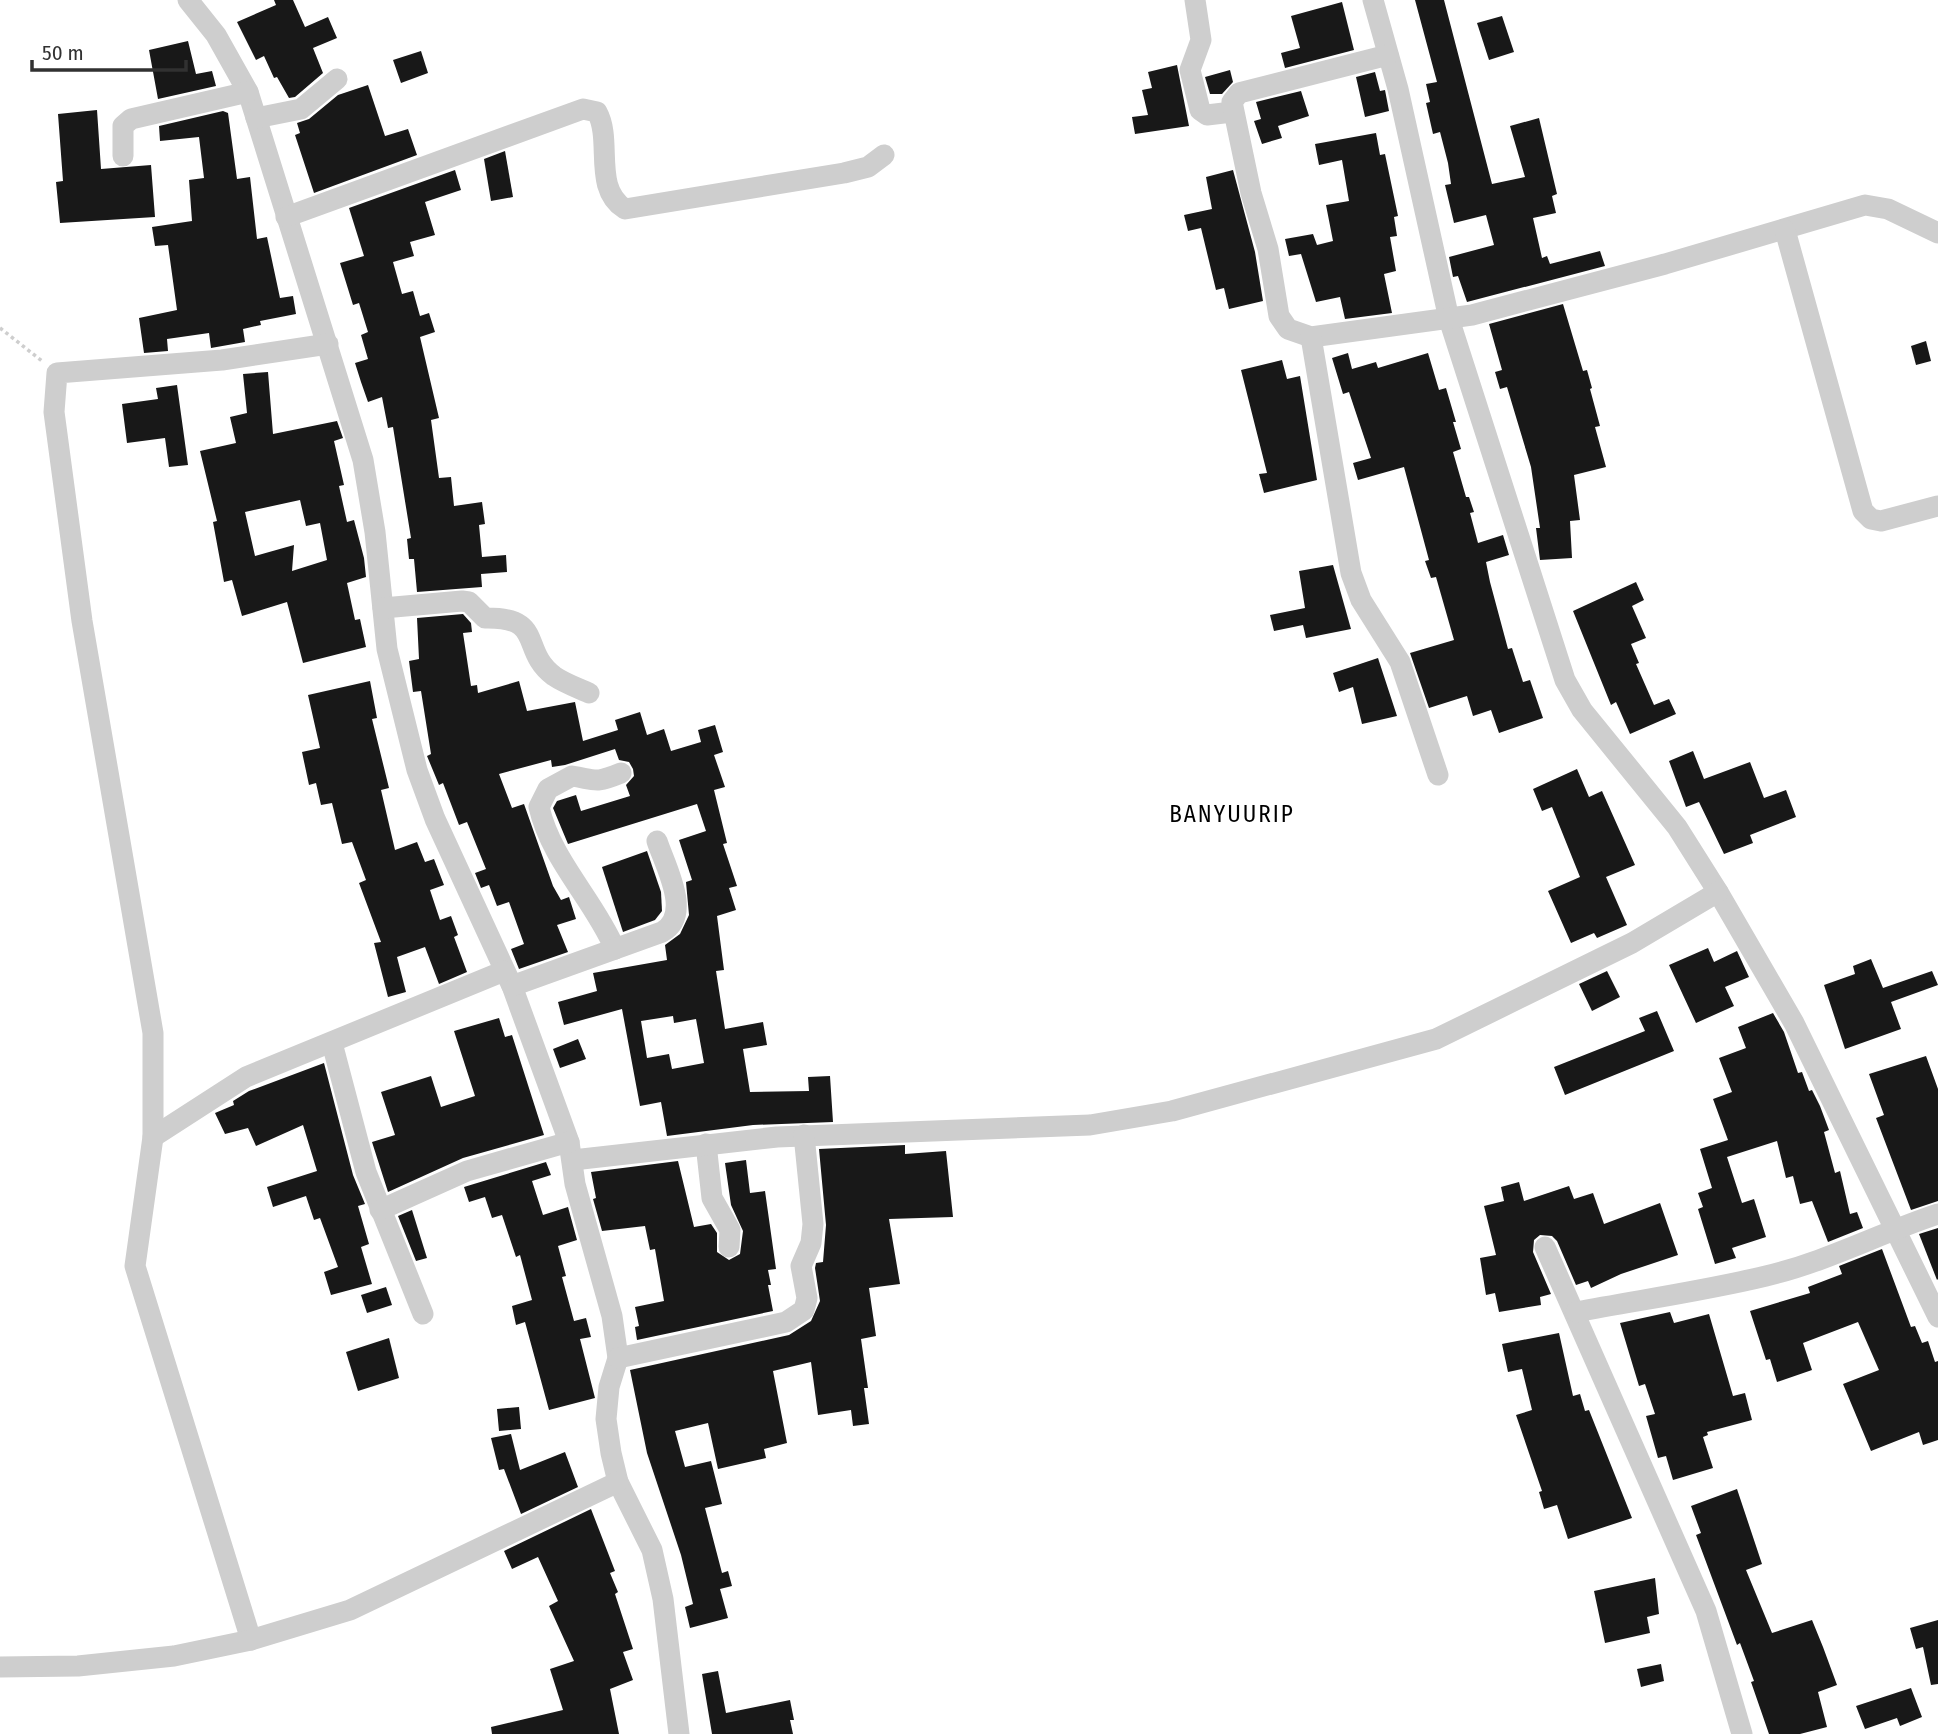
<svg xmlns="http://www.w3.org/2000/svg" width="1938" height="1734" font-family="'Fira Sans Condensed',sans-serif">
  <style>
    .building { fill: #181818; fill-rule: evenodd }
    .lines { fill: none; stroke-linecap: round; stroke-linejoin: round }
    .path { stroke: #cecece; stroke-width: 3.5; stroke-dasharray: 3.5 3.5; stroke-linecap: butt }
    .minor { stroke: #cecece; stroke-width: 21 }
    .labels { text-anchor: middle; stroke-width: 7; stroke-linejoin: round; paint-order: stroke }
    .quarter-label { font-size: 23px; letter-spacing: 2px; fill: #000; stroke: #fff }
  </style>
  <rect width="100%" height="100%" fill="#fff"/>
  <!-- building -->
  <g class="building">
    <polygon points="274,0 293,0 305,27 328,17 337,38 313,48 323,73 295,97 289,98 277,77 274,78 264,56 256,60 237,22 276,5"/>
    <polygon points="1415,0 1444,0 1492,184 1525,177 1510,126 1539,118 1557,194 1552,196 1556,213 1533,218 1542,258 1547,256 1550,264 1600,251 1605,266 1467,302 1458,276 1453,277 1449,257 1494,245 1486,215 1454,223 1445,185 1451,184 1448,163 1440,132 1433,134 1426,103 1430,102 1426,84 1437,82"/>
    <polygon points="1342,2 1354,50 1285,68 1281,53 1300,48 1291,16"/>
    <polygon points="1502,16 1514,52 1489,60 1477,23"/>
    <polygon points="188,41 196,74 212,71 216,86 158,99 149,50"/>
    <polygon points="421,51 428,73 401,83 393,60"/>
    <polygon points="1177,65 1189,126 1135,134 1132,117 1148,115 1142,90 1152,88 1148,72"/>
    <polygon points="1230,70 1233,82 1222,94 1210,94 1205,77"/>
    <polygon points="1375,72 1380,91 1385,90 1389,111 1365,117 1356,77"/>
    <polygon points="368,85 385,136 408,129 417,155 314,193 295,135 300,133 297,123 309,119 338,95"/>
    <polygon points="1301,91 1309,116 1278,126 1282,138 1262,144 1254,121 1261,119 1256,102"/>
    <polygon points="97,110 101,169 151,165 155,217 60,223 56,182 63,181 58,114"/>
    <polygon points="223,111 228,113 237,179 250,177 257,239 267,237 280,298 293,296 296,314 260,321 261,325 243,329 245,342 211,348 209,333 167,339 168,351 144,353 139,318 177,310 168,245 155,246 152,227 192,221 189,180 204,178 199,137 160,141 159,126"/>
    <polygon points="1376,133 1380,155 1385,154 1398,216 1394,217 1397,236 1390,237 1396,271 1384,274 1392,313 1345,319 1340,297 1316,302 1301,254 1289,256 1285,239 1313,234 1317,245 1333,241 1326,205 1349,201 1342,160 1319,165 1315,144"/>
    <polygon points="505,151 513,197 491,201 484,159"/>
    <polygon points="455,170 461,190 425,202 435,235 410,242 414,256 393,262 402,294 413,291 420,316 429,313 435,332 420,337 439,418 431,420 439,478 451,477 454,506 482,502 485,524 479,525 482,557 506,555 507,572 481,574 482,587 417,592 414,559 409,559 407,539 411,538 393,427 388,428 382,397 368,402 361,382 355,363 368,359 361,335 368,332 359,303 353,305 340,263 364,256 349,208"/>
    <polygon points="1233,170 1255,252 1263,301 1229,309 1224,288 1216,290 1201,228 1188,231 1184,215 1212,209 1206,177"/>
    <polygon points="1563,304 1583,371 1587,370 1592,388 1590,389 1600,426 1595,427 1606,467 1574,475 1580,520 1570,521 1572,558 1540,560 1536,528 1540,528 1531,467 1507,387 1500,389 1495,372 1502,370 1489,324"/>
    <polygon points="1926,341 1931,361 1916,365 1911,346"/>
    <polygon points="1348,353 1352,369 1376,362 1378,368 1428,353 1439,390 1446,388 1456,422 1453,422 1461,449 1453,452 1466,497 1469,497 1474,512 1470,513 1478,543 1503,535 1509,555 1486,562 1490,582 1508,649 1512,648 1523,682 1530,680 1543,718 1499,733 1491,710 1473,716 1467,696 1429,708 1410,653 1454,640 1436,577 1431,578 1425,561 1429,560 1404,467 1358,480 1353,463 1371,458 1349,392 1343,394 1332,358"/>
    <polygon points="1282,360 1287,379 1300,376 1317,480 1264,493 1259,474 1267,473 1241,370"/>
    <path d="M 268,372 L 273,434 L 337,421 L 343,438 L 334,441 L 344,485 L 339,486 L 347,522 L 354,520 L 364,558 L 366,577 L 347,583 L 355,620 L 360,619 L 366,647 L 303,663 L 287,602 L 242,616 L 232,580 L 224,582 L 213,522 L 217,521 L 200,451 L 236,443 L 230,417 L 247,413 L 243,374 ZM 300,500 L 306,526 L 320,523 L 327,560 L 292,571 L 294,545 L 255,556 L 245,512 Z"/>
    <polygon points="177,385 188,465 169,467 165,438 127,443 122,404 158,399 156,388"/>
    <polygon points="1333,565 1351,629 1306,638 1303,625 1274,631 1270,615 1305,608 1299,571"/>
    <polygon points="1636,582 1644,600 1632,606 1646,638 1631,644 1639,663 1636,664 1654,705 1669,699 1676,714 1630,734 1616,702 1611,705 1573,611"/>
    <path d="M 463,614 L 471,623 L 472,632 L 463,633 L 471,686 L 477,685 L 478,693 L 519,681 L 527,711 L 575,702 L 583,741 L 618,730 L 615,720 L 640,712 L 647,735 L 664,729 L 671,751 L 701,742 L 698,730 L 715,725 L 723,752 L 714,755 L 725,787 L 714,790 L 727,843 L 723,844 L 737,886 L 729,888 L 736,910 L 717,916 L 724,970 L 716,971 L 725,1029 L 763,1022 L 767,1045 L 743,1049 L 750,1092 L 809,1091 L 808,1077 L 830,1076 L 833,1122 L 753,1125 L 667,1136 L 661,1102 L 640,1106 L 622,1009 L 564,1025 L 558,1002 L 597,991 L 593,973 L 667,960 L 665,945 L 680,934 L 689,915 L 686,882 L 692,880 L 679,840 L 706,831 L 697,804 L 568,844 L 553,808 L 557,801 L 576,795 L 581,811 L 630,796 L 626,785 L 634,776 L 633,769 L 629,762 L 619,760 L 615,749 L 565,765 L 552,767 L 551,760 L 499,774 L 512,808 L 524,804 L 553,886 L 561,900 L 569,897 L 576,919 L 557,925 L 568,952 L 519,969 L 511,949 L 524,944 L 509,902 L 497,906 L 489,885 L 481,888 L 475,873 L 486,869 L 467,822 L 459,825 L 443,783 L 439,785 L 427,756 L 431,754 L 421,691 L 413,692 L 409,661 L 419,659 L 417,618 ZM 673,1016 L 674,1023 L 696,1019 L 704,1063 L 672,1069 L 669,1054 L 647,1058 L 641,1021 Z"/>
    <polygon points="1378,658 1397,716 1362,724 1353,687 1339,692 1333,673"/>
    <polygon points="370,681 377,718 372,719 389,788 381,790 395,850 417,842 425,862 434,859 444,885 430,890 440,920 451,916 458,935 454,937 467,972 439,984 425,947 397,957 406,992 388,997 374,943 381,942 359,883 366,880 352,842 342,844 332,803 321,805 316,783 309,785 302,752 320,748 308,695"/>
    <polygon points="1693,751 1704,779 1750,762 1764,798 1786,790 1796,817 1750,835 1753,843 1724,854 1699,802 1686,807 1669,761"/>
    <polygon points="1577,769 1589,797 1602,791 1635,865 1606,877 1627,925 1597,938 1594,933 1571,943 1548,891 1580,877 1552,807 1542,811 1533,789"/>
    <polygon points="647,851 661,892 662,911 655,920 623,932 602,867"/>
    <polygon points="1708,948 1714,962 1737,951 1749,977 1725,987 1734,1006 1696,1023 1669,965"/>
    <polygon points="1871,959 1883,988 1932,971 1938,985 1891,1002 1901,1029 1845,1049 1824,985 1855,974 1853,966"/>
    <polygon points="1607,971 1620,997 1592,1011 1579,984"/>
    <polygon points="1657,1011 1674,1051 1565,1095 1554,1067 1645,1031 1639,1018"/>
    <polygon points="1773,1013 1784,1032 1798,1073 1802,1072 1809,1091 1812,1090 1820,1106 1829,1130 1824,1132 1835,1173 1840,1171 1850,1214 1857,1212 1863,1228 1828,1242 1812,1201 1800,1204 1793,1176 1786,1178 1777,1141 1727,1157 1742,1203 1754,1199 1766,1237 1732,1248 1736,1258 1715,1264 1698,1209 1703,1207 1698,1193 1712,1188 1700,1149 1728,1140 1713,1099 1732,1092 1719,1058 1746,1048 1738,1027"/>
    <polygon points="499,1018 505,1037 512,1035 544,1135 463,1158 388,1192 372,1142 395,1135 381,1092 431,1076 441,1107 475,1096 454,1031"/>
    <polygon points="578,1039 586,1059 560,1068 553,1049"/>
    <polygon points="1926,1056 1938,1089 1938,1201 1911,1210 1876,1118 1884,1115 1869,1074"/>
    <polygon points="324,1063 353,1175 365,1204 358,1206 369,1244 361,1247 372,1284 331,1295 324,1272 338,1267 320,1218 314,1220 306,1196 273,1207 267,1187 317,1171 303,1125 256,1146 248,1128 225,1134 215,1113 234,1105 233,1101 249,1091"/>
    <polygon points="905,1145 905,1154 946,1151 953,1217 889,1219 900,1284 869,1288 876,1336 861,1339 868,1388 864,1388 869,1424 853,1426 851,1410 818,1415 811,1362 773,1371 787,1443 764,1449 766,1458 718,1469 708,1423 675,1431 685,1467 711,1461 722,1504 705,1508 722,1573 728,1571 732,1586 720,1589 728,1618 690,1628 685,1607 693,1604 681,1555 647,1453 630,1370 789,1335 811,1321 820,1301 815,1268 816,1263 823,1262 826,1225 819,1149"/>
    <polygon points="746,1160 750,1193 765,1191 776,1269 768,1270 771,1285 768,1285 773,1311 637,1340 635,1327 639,1326 635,1307 664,1301 655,1249 650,1250 645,1226 602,1231 593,1199 596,1198 591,1172 678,1161 694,1227 711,1224 717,1233 717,1252 729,1260 740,1254 743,1231 731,1205 725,1163"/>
    <polygon points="546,1162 551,1175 532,1181 543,1215 568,1207 577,1240 558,1246 566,1276 562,1277 574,1321 586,1318 591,1337 580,1339 595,1398 549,1410 525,1322 516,1325 512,1306 532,1300 520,1255 516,1257 502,1215 492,1218 485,1197 469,1202 464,1187"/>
    <polygon points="1519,1182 1524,1201 1569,1186 1574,1199 1593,1193 1604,1224 1660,1203 1678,1255 1621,1274 1591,1288 1588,1281 1576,1285 1557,1241 1552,1236 1540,1235 1534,1240 1533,1252 1551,1294 1540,1297 1541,1305 1499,1312 1495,1293 1486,1295 1480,1258 1496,1255 1484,1206 1504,1201 1501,1187"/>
    <polygon points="412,1210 427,1258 416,1261 398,1216"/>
    <polygon points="1938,1228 1938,1279 1937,1280 1919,1234"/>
    <polygon points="1882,1249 1911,1327 1915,1326 1922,1343 1928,1341 1935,1362 1938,1361 1938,1440 1923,1445 1919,1432 1871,1451 1843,1384 1879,1370 1858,1322 1803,1343 1812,1370 1777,1382 1770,1359 1766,1360 1750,1311 1810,1293 1808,1287 1842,1274 1839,1266"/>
    <polygon points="386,1287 392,1305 367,1313 361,1295"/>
    <polygon points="1670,1312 1674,1323 1709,1314 1733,1396 1745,1393 1752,1420 1707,1432 1708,1435 1703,1437 1713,1468 1673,1480 1666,1456 1658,1458 1646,1416 1655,1414 1645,1384 1639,1386 1620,1323"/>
    <polygon points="1559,1333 1573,1396 1580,1394 1585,1411 1589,1410 1632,1518 1568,1539 1557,1505 1544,1509 1539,1492 1542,1491 1516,1415 1532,1410 1522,1369 1508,1372 1502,1344"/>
    <polygon points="389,1338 399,1378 358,1391 346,1352"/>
    <polygon points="519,1407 521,1429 499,1431 497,1409"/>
    <polygon points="511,1434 520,1470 565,1452 578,1487 521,1514 504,1469 499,1470 491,1438"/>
    <polygon points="1737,1489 1762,1564 1746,1570 1772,1633 1812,1620 1823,1647 1837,1685 1818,1692 1827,1727 1800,1734 1769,1734 1751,1682 1754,1681 1740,1643 1737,1645 1696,1535 1701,1533 1691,1506"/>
    <polygon points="591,1509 615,1571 610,1573 618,1592 615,1594 633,1649 623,1652 633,1680 610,1689 619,1734 492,1734 491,1727 563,1710 550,1669 574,1661 549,1606 558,1601 538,1557 512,1569 504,1551"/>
    <polygon points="1655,1578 1659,1614 1647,1617 1650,1633 1605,1643 1594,1591"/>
    <polygon points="1938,1620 1938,1684 1931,1685 1923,1647 1916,1649 1910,1628"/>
    <polygon points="1661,1664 1664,1681 1641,1687 1637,1669"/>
    <polygon points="718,1671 726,1713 790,1700 794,1720 790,1720 793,1734 712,1734 702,1674"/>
    <polygon points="1911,1688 1922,1717 1900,1726 1897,1718 1865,1729 1856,1706"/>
  </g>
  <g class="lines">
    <!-- path -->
    <polyline class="path" points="0,328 42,361"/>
    <!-- minor -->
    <g class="minor">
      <polyline points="188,0 216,35 248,92 363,460 375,532 387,649 417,770 435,819 512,986 569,1142 575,1184 612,1316 618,1358 609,1387 606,1419 611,1453 618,1482 652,1550 663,1599 679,1734"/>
      <polyline points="1195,0 1201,40 1190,70 1200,110 1207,115 1232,112"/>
      <polyline points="1373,0 1398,89 1449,319 1565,680 1582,710 1677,827 1718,892 1794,1023 1938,1317"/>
      <polyline points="1388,55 1239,93 1232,102 1251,193 1268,249 1279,316 1288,329 1311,337 1472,315 1665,264 1865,205 1888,209 1938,233"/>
      <polyline points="256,118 301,109 337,79"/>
      <polyline points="123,156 123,126 131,119 248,92"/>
      <path d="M 286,217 L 583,109 L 597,112 C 613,141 592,188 625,209 L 844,173 L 868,167 L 884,155"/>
      <polyline points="1785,230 1863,511 1871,519 1881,521 1938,506"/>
      <polyline points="1311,337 1351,573 1361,600 1400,662 1438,775"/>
      <path d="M 383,608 L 462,601 L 469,602 L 485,618 C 546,617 519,650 554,676 C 564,683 578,688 589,693"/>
      <path d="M 615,949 C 594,900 551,860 539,807 L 548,789 L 572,776 C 597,780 594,784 621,773"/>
      <path d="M 512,986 L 662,932 C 693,915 665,866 657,841"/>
      <polyline points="332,1043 366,1172 423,1314"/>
      <polyline points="153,1137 246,1077 504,971"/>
      <polyline points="706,1144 712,1198 730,1230 729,1247"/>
      <polyline points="573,1160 777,1137 1090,1125 1172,1111 1436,1039 1632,943 1718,892"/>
      <polyline points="380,1210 467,1171 569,1142"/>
      <polyline points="1545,1247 1706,1611 1742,1734"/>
      <path d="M 1576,1312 C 1639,1300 1704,1291 1766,1276 C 1826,1262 1880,1233 1938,1214"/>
      <polyline points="618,1358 786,1322 804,1310 807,1298 801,1266 811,1243 813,1224 804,1135"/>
      <polyline points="251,1640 135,1266 153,1137 153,1033 82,621 54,412 57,373 222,360 328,344"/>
      <polyline points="0,1667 78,1666 174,1656 251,1640 350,1610 618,1482"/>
    </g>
  </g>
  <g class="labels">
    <!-- quarter labels -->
    <g class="quarter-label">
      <text x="1232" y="822">BANYUURIP</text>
    </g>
  </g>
  <!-- scale -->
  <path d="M32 60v10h154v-10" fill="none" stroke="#313131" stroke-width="3.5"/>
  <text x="42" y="60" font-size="21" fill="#313131" stroke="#ffffff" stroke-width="5" paint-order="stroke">50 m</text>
</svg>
